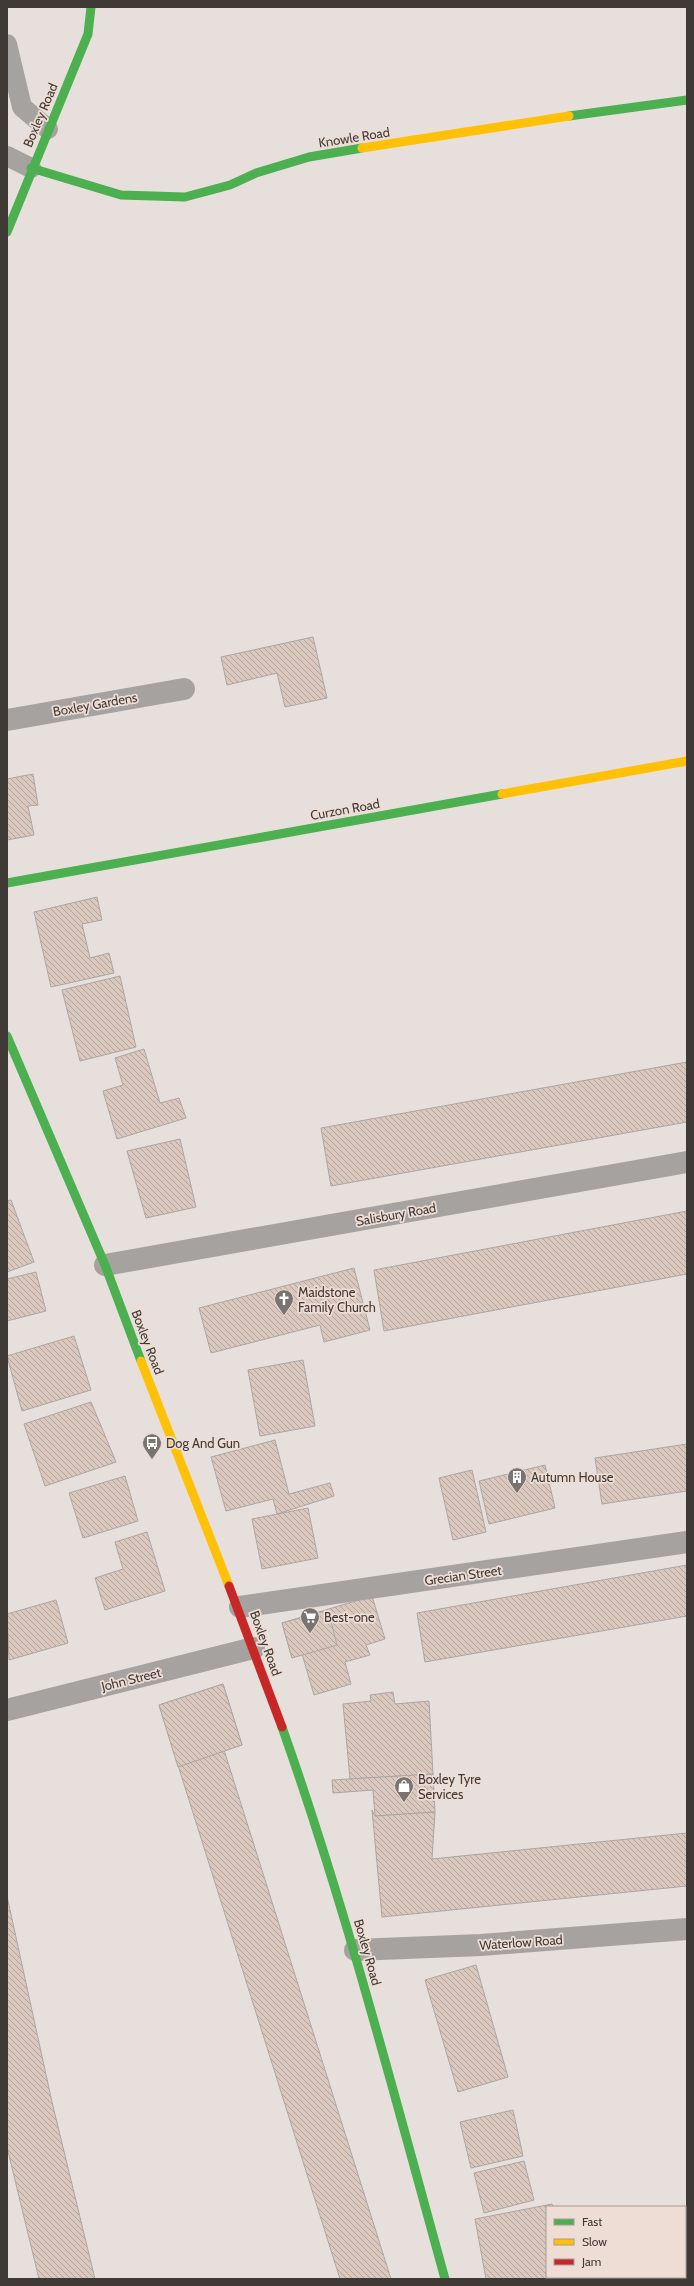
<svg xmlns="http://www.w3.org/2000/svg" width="694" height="2286" font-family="Cabin,sans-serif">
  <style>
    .building { fill: url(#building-back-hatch); stroke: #aca6a3 }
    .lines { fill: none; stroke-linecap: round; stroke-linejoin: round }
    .path { stroke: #a5a1a0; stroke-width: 2.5; stroke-dasharray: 3 2; stroke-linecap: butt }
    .lane { stroke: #a6a2a0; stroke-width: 20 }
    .street { stroke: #a6a2a0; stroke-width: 22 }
    .fast { stroke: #4caf50; stroke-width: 9 }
    .slow { stroke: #ffc107; stroke-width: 9 }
    .jam { stroke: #c62828; stroke-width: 9 }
    .labels { text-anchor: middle; stroke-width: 3.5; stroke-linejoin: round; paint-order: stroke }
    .street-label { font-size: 13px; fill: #403a36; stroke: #edddd5 }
    .poi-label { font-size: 13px; fill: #403a36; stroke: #edddd5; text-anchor: start }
  </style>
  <defs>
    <pattern id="building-back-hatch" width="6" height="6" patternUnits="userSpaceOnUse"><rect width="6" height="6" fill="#dac8bf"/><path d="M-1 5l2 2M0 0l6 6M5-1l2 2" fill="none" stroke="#b2a39c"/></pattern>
  </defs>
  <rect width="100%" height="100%" fill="#e7dfdb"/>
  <!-- building -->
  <g class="building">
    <polygon points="313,637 327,698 285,707 277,673 227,685 221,657"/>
    <polygon points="33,774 38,805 28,806 34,835 7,840 7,779"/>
    <polygon points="97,897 102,920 82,924 90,958 109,953 114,973 51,987 34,912"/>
    <polygon points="120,976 136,1047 80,1061 62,990"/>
    <polygon points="144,1049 160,1103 179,1098 186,1118 117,1139 103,1091 123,1085 115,1058"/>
    <polygon points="687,1062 687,1122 331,1186 321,1128"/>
    <polygon points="180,1139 196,1207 146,1218 127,1151"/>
    <polygon points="11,1200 34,1262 7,1272 7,1201"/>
    <polygon points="687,1211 687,1274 384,1331 374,1270"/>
    <polygon points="354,1268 370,1330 324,1342 320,1325 211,1353 199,1308"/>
    <polygon points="36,1272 46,1311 7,1321 7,1279"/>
    <polygon points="74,1336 91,1390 22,1411 7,1356"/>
    <polygon points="303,1360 315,1426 260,1436 248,1370"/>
    <polygon points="91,1402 116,1462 45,1486 24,1424"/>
    <polygon points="275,1440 289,1494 330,1483 334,1496 277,1514 273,1499 226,1511 211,1457"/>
    <polygon points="687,1444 687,1491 602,1504 595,1458"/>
    <polygon points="545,1465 555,1508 489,1524 479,1481"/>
    <polygon points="472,1470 486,1532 453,1540 439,1478"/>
    <polygon points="125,1476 138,1521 83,1538 69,1493"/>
    <polygon points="308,1508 318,1558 262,1569 252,1519"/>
    <polygon points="147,1532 165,1591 105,1610 95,1578 123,1569 115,1542"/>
    <polygon points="687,1565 687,1616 425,1662 417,1613"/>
    <polygon points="372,1596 385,1639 366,1645 370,1655 345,1662 351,1684 314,1695 302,1654 292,1658 282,1623"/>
    <polygon points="56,1600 68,1643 9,1660 7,1614"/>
    <polygon points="328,1610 337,1645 292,1658 282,1623"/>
    <polygon points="223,1684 242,1745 224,1750 391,2279 340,2279 159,1705"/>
    <polygon points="223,1684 242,1745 178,1767 159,1705"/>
    <polygon points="393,1692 395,1704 429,1701 433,1774 350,1779 343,1704 371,1701 370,1695"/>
    <polygon points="433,1774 435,1812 375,1816 373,1790 333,1793 332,1780"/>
    <polygon points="372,1810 375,1816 435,1812 432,1859 687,1833 687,1886 382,1917"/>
    <polygon points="7,1896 52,2102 95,2279 39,2279 7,2147"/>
    <polygon points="476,1965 508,2077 458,2092 425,1980"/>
    <polygon points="513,2110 523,2156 471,2168 460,2122"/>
    <polygon points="524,2161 534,2200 484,2213 474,2173"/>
    <polygon points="552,2204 553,2207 547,2207 547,2277 566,2277 567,2279 486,2279 475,2219"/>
  </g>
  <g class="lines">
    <!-- path -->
    <g class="path">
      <polyline points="685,2267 687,2266"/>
      <polyline points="643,2279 650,2277"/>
    </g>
    <!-- lane -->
    <g class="lane">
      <polyline points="7,44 22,107 48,129"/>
      <polyline points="7,156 31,168"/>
    </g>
    <!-- street -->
    <g class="street">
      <polyline points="7,720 184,689"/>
      <polyline points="105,1265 687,1162"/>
      <polyline points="240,1607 687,1542"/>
      <polyline points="7,1710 254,1648"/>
      <polyline points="355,1950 481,1945 687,1929"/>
    </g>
    <!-- fast -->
    <g class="fast">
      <polyline points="569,116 687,100"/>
      <polyline points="31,168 121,195 185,197 230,185 256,173 309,157 362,148"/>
      <polyline points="7,232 88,34 91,7"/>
      <polyline points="7,883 502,794"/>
      <polyline points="7,1036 105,1265 141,1361"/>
      <path d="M 282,1727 C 346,1908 394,2094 445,2279"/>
    </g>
    <!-- slow -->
    <g class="slow">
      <polyline points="362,148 569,116"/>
      <polyline points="502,794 687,761"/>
      <polyline points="141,1361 229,1586"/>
    </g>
    <!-- jam -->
    <polyline class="jam" points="229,1586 282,1727"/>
  </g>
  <!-- icons -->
  <defs>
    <symbol id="church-pin" viewBox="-11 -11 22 30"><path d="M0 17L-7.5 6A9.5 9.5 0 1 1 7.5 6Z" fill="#7a7470" stroke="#edddd5"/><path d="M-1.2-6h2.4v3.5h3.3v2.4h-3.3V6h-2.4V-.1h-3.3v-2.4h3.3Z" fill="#fff"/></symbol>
    <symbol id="bus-pin" viewBox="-11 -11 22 30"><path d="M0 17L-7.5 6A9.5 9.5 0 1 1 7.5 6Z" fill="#7a7470" stroke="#edddd5"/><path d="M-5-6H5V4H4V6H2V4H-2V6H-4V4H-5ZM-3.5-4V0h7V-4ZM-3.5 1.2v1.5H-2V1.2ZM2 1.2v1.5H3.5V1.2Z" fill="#fff"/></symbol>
    <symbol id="building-pin" viewBox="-11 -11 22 30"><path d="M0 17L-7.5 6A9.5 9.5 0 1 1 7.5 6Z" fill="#7a7470" stroke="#edddd5"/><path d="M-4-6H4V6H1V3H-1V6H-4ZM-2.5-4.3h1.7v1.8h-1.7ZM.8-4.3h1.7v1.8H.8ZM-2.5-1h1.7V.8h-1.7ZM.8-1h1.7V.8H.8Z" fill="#fff"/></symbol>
    <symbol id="supermarket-pin" viewBox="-11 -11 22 30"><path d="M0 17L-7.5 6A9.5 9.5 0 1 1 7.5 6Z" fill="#7a7470" stroke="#edddd5"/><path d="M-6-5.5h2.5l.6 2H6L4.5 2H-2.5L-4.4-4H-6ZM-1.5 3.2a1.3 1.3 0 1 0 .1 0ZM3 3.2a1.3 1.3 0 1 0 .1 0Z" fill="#fff"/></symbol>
    <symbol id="shop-pin" viewBox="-11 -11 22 30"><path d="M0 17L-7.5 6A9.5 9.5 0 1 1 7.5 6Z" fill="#7a7470" stroke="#edddd5"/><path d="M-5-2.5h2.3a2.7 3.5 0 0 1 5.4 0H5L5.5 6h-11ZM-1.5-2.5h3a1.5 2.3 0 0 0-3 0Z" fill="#fff"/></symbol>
  </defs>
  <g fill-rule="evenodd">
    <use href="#church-pin" x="273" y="1288" width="22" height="30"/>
    <use href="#bus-pin" x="141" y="1432" width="22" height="30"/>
    <use href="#building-pin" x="506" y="1466" width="22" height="30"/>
    <use href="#supermarket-pin" x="299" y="1606" width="22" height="30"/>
    <use href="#shop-pin" x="393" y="1775" width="22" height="30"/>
  </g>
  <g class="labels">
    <!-- street labels -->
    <g class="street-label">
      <text transform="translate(40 115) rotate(-67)" y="5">Boxley Road</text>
      <text transform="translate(354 137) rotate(-9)" y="5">Knowle Road</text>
      <text transform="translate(95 704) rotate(-10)" y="5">Boxley Gardens</text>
      <text transform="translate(345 809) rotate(-10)" y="5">Curzon Road</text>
      <text transform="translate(396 1214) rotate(-10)" y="5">Salisbury Road</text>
      <text transform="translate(148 1342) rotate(69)" y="5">Boxley Road</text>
      <text transform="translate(463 1575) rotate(-8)" y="5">Grecian Street</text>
      <text transform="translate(266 1643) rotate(70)" y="5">Boxley Road</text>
      <text transform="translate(131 1679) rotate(-14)" y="5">John Street</text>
      <text transform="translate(521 1942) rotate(-4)" y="5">Waterlow Road</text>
      <text transform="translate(368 1952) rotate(74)" y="5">Boxley Road</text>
    </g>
    <!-- poi labels -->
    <g class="poi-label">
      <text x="298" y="1297">Maidstone<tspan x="298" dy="15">Family Church</tspan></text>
      <text x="166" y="1448">Dog And Gun</text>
      <text x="531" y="1482">Autumn House</text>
      <text x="324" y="1622">Best-one</text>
      <text x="418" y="1784">Boxley Tyre<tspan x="418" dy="15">Services</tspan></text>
    </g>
  </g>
  <!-- border -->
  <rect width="694" height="2286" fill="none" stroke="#403a36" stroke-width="16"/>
  <!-- legend -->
  <rect x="546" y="2206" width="140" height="72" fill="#edddd5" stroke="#a89c95"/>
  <rect x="554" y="2219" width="20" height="6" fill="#4caf50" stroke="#a89c95"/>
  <text x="582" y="2226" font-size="12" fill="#403a36">Fast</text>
  <rect x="554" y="2239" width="20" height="6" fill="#ffc107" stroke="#a89c95"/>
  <text x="582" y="2246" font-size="12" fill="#403a36">Slow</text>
  <rect x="554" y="2259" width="20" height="6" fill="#c62828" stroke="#a89c95"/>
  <text x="582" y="2266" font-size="12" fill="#403a36">Jam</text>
</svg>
